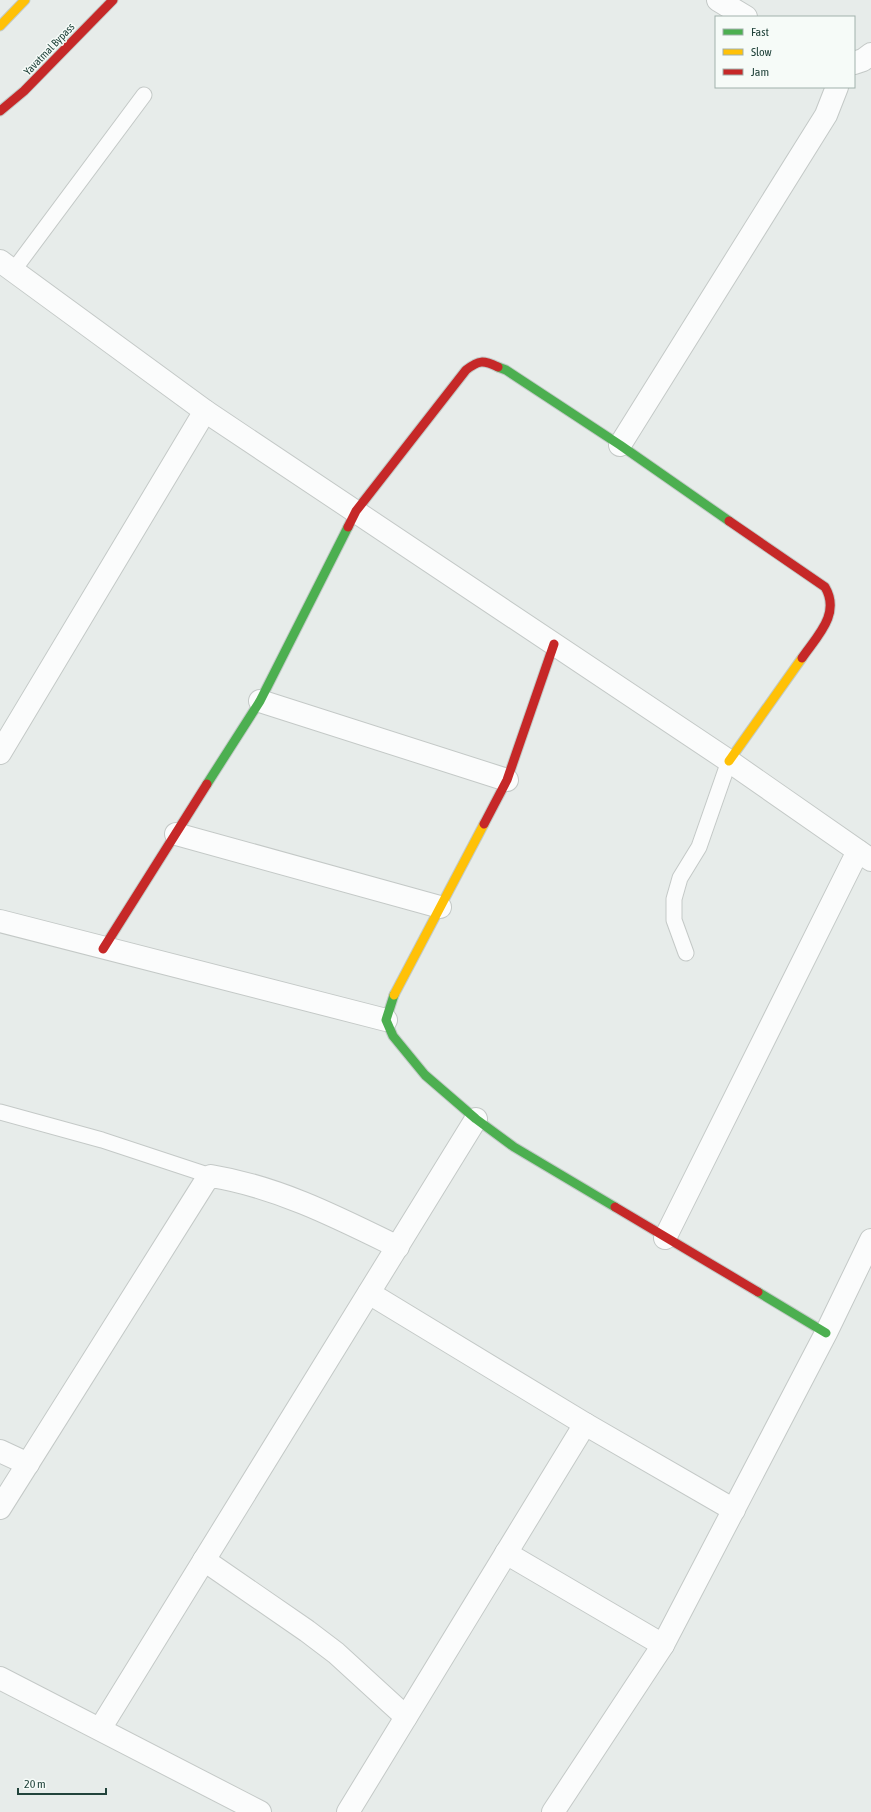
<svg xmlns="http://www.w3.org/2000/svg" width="871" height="1812" font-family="'Asap Condensed',sans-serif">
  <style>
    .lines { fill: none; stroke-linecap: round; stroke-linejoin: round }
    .lane-casing { stroke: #c4c9c7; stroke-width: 17 }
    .street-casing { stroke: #c4c9c7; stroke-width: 24 }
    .fast-casing { stroke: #c2cac7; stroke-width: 11 }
    .slow-casing { stroke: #c2cac7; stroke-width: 11 }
    .jam-casing { stroke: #c2cac7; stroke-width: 11 }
    .lane { stroke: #fbfcfc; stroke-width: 15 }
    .street { stroke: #fbfcfc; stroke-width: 22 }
    .fast { stroke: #4caf50; stroke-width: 9 }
    .slow { stroke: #ffc107; stroke-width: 9 }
    .jam { stroke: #c62828; stroke-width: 9 }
    .labels { text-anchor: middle; stroke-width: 3; stroke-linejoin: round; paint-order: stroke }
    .street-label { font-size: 11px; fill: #21433b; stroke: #f6fbf8 }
  </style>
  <rect width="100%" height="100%" fill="#e7ecea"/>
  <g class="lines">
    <defs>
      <g id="lane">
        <polyline points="13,271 144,95"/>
        <polyline points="686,953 674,920 674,899 680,878 699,847 729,761"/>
        <polyline points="0,1112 102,1140 211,1176"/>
      </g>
      <g id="street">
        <polyline points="718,0 746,17"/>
        <polyline points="854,63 863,60 871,54"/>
        <polyline points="0,261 205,411 729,761 871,860"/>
        <polyline points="620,445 826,115 837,87"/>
        <polyline points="260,701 507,780"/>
        <polyline points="0,753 205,411"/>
        <polyline points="176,834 440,907"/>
        <polyline points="0,921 386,1020"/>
        <polyline points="665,1238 858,851"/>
        <polyline points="369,1293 585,1424 734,1510"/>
        <polyline points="0,1451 28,1464"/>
        <path d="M 0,1508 L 205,1182 L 211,1176 C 278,1187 337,1217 398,1247"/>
        <polyline points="506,1553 663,1645"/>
        <polyline points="204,1560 307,1631 336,1653 406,1717"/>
        <polyline points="0,1678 260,1812"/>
        <polyline points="100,1729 476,1119"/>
        <polyline points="348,1812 585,1424"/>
        <polyline points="553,1812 663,1645 826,1333 871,1240"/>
      </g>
      <g id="fast">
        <polyline points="498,367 506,370 620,445 729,521"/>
        <polyline points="207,784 260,701 348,527"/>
        <polyline points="394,995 386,1020 393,1036 425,1075 476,1119 514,1147 615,1207"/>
        <polyline points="758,1292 826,1333"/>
      </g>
      <g id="slow">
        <polyline points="0,26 25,0"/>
        <polyline points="729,761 802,658"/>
        <polyline points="394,995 484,824"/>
      </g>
      <g id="jam">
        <polyline points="0,111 24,91 113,0"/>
        <path d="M 729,521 L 825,587 C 841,614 817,636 802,658"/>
        <path d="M 348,527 L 356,511 L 466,370 C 479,360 483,360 498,367"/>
        <polyline points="484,824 507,780 554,644"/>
        <polyline points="103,949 207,784"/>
        <polyline points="615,1207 758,1292"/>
      </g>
    </defs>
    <!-- lane casing -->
    <use href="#lane" class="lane-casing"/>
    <!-- street casing -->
    <use href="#street" class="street-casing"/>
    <!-- fast casing -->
    <use href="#fast" class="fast-casing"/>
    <!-- slow casing -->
    <use href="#slow" class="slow-casing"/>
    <!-- jam casing -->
    <use href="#jam" class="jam-casing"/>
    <!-- lane -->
    <use href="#lane" class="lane"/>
    <!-- street -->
    <use href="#street" class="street"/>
    <!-- fast -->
    <use href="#fast" class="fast"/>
    <!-- slow -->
    <use href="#slow" class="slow"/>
    <!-- jam -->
    <use href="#jam" class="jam"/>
  </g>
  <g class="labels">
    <!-- street labels -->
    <g class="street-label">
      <text transform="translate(49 49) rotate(-46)" y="4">Yavatmal Bypass</text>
    </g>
  </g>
  <!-- legend -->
  <rect x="715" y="16" width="140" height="72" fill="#f6fbf8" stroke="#a1b1ac"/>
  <rect x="723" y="29" width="20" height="6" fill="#4caf50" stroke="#a1b1ac"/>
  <text x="751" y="36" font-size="12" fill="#21433b">Fast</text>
  <rect x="723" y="49" width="20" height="6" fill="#ffc107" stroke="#a1b1ac"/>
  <text x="751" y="56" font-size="12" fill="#21433b">Slow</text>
  <rect x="723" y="69" width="20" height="6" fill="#c62828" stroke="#a1b1ac"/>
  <text x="751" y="76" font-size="12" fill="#21433b">Jam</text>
  <!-- scale -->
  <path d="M18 1788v6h88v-6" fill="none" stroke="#21433b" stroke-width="2"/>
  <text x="24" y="1788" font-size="12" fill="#21433b" stroke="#f6fbf8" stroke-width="3" paint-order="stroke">20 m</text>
</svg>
